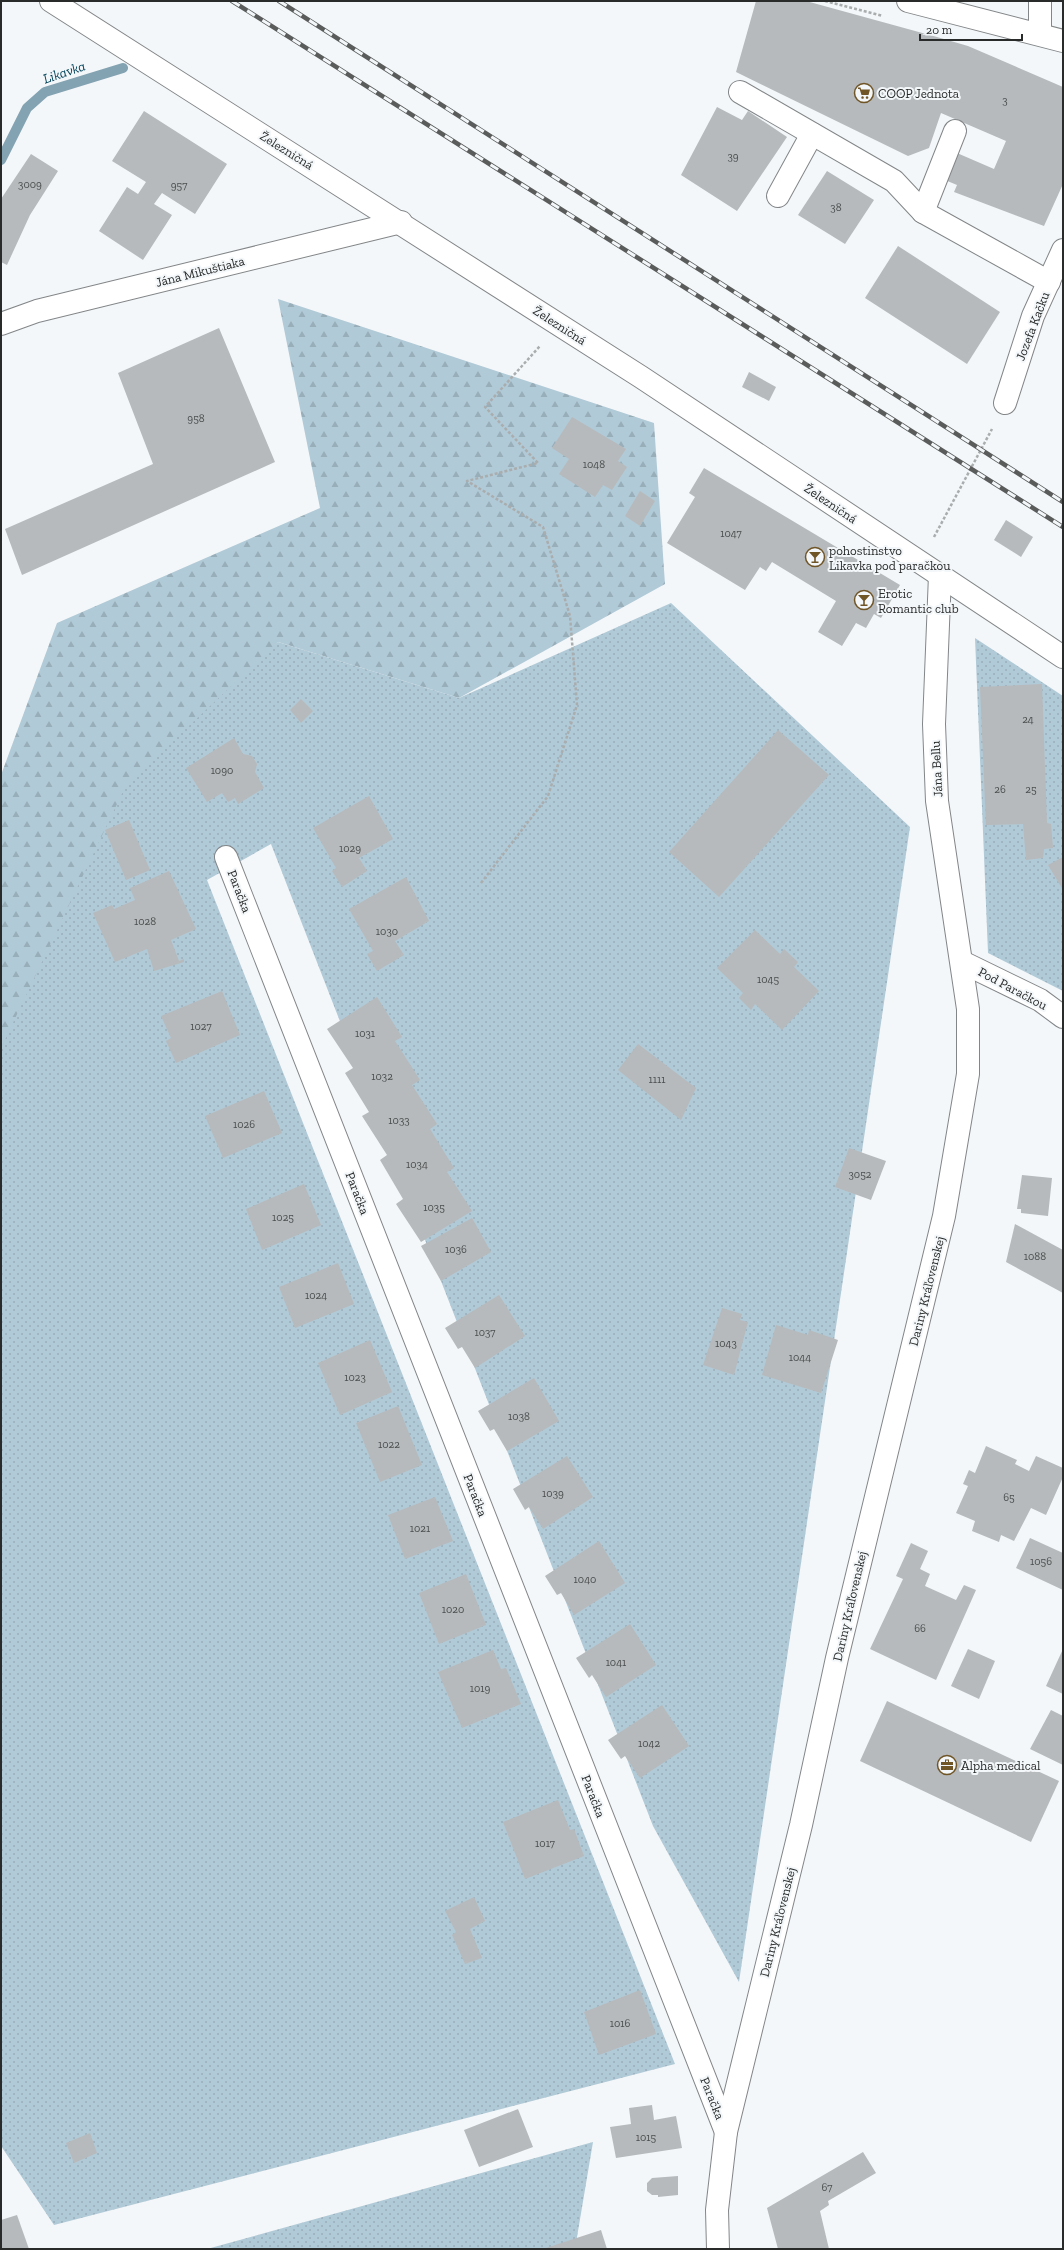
<svg xmlns="http://www.w3.org/2000/svg" width="1064" height="2250" font-family="'Zilla Slab',serif">
  <style>
    .forest { fill: url(#forest-firs) }
    .garden { fill: url(#garden-dots) }
    .lines { fill: none; stroke-linecap: round; stroke-linejoin: round }
    .stream { stroke: #83a2b2; stroke-width: 10 }
    .building { fill: #b7babc }
    .minor-casing { stroke: #838688; stroke-width: 24 }
    .path { stroke: #aaadae; stroke-width: 2.5; stroke-dasharray: 3 2; stroke-linecap: butt }
    .minor { stroke: #fff; stroke-width: 22 }
    .rail-casing { stroke: #5a5c5c; stroke-width: 4.5 }
    .rail { stroke: #f4f7f9; stroke-width: 3; stroke-dasharray: 9; stroke-linecap: butt }
    .labels { text-anchor: middle; stroke-width: 4; stroke-linejoin: round; paint-order: stroke }
    .number-label { font-size: 11px; fill: #4c4f4f }
    .poi-label { font-size: 13px; fill: #292b2b; stroke: #f4f7f9; text-anchor: start }
    .street-label { font-size: 13px; fill: #292b2b; stroke: #f4f7f9 }
    .water-label { font-size: 14px; font-style: italic; fill: #00425a; stroke: #f4f7f9 }
  </style>
  <defs>
    <pattern id="forest-firs" width="22" height="20" patternUnits="userSpaceOnUse"><rect width="22" height="20" fill="#b1cad7"/><path d="M5 1l3.5 6h-7zM16 11l3.5 6h-7z" fill="#98aeb9"/></pattern>
    <pattern id="garden-dots" width="8" height="8" patternUnits="userSpaceOnUse"><rect width="8" height="8" fill="#b1cad7"/><path d="M2 2h.1M6 6h.1" fill="none" stroke="#98aeb9" stroke-width="1.8" stroke-linecap="round"/></pattern>
  </defs>
  <rect width="100%" height="100%" fill="#f4f7f9"/>
  <!-- forest -->
  <polygon class="forest" points="278,299 654,423 665,584 459,698 278,642 1,1051 1,775 57,623 320,508"/>
  <!-- garden -->
  <g class="garden">
    <polygon points="671,603 910,827 739,1982 653,1826 271,844 207,880 675,2064 54,2225 1,2146 1,1048 126,785 278,642 459,698"/>
    <polygon points="975,638 1063,696 1063,991 988,953"/>
    <polygon points="593,2142 575,2249 207,2249"/>
  </g>
  <g class="lines">
    <!-- stream -->
    <polyline class="stream" points="1,160 27,108 45,92 123,68"/>
  </g>
  <!-- building -->
  <g class="building">
    <polygon points="756,1 806,1 937,37 968,46 1063,87 1063,184 1044,226 954,192 957,185 945,180 957,153 994,169 1006,141 941,113 929,148 908,156 736,72"/>
    <polygon points="717,107 742,120 748,111 787,137 737,211 681,175"/>
    <polygon points="144,111 227,164 195,214 162,193 154,204 172,215 143,260 99,231 127,187 138,194 146,182 112,161"/>
    <polygon points="31,154 58,171 30,215 7,265 1,262 1,199"/>
    <polygon points="827,171 874,200 845,244 798,215"/>
    <polygon points="898,246 1000,312 967,364 865,298"/>
    <polygon points="219,328 275,462 22,575 5,529 153,464 118,373"/>
    <polygon points="749,372 776,387 769,401 742,387"/>
    <polygon points="572,417 626,449 618,461 627,467 612,490 603,485 595,497 559,474 569,459 552,448"/>
    <polygon points="704,468 900,585 881,618 874,614 866,628 856,623 842,646 818,632 836,601 772,562 766,571 760,567 745,590 667,543 695,497 689,493"/>
    <polygon points="640,491 655,501 640,526 625,516"/>
    <polygon points="1006,520 1033,537 1021,557 994,540"/>
    <polygon points="1042,684 1047,823 1051,824 1053,848 1044,849 1043,858 1026,860 1023,824 986,825 980,687"/>
    <polygon points="301,699 313,711 301,723 290,710"/>
    <polygon points="778,730 829,775 719,897 669,852"/>
    <polygon points="234,738 243,754 252,756 257,764 255,772 264,788 238,804 235,798 228,802 222,793 207,802 186,768"/>
    <polygon points="369,796 393,839 359,858 367,871 342,887 332,871 336,868 313,828"/>
    <polygon points="129,820 150,870 126,880 105,830"/>
    <polygon points="1063,857 1063,890 1048,865"/>
    <polygon points="169,871 196,929 171,940 179,961 184,959 184,962 154,971 147,949 115,962 93,913 112,905 114,909 135,900 130,888"/>
    <polygon points="406,877 429,921 395,941 404,955 377,971 367,954 373,951 349,909"/>
    <polygon points="755,930 780,954 784,949 798,962 794,967 819,991 782,1030 755,1004 751,1010 739,998 743,993 717,968"/>
    <polygon points="222,991 240,1035 176,1063 166,1041 171,1038 161,1016"/>
    <polygon points="377,997 402,1037 395,1041 420,1080 412,1085 437,1124 430,1129 454,1168 447,1172 472,1211 421,1242 396,1204 403,1199 380,1160 387,1155 362,1116 369,1112 345,1073 353,1068 327,1029"/>
    <polygon points="638,1044 696,1088 681,1120 618,1070"/>
    <polygon points="264,1091 282,1133 223,1158 205,1116"/>
    <polygon points="849,1148 886,1161 871,1200 835,1187"/>
    <polygon points="1022,1175 1052,1178 1048,1216 1021,1213 1021,1209 1017,1209"/>
    <polygon points="304,1184 321,1225 262,1250 246,1209"/>
    <polygon points="472,1218 491,1252 441,1281 421,1246"/>
    <polygon points="1015,1224 1063,1250 1063,1293 1006,1262"/>
    <polygon points="338,1263 354,1304 295,1328 279,1287"/>
    <polygon points="499,1295 525,1336 475,1368 462,1347 458,1349 445,1328"/>
    <polygon points="722,1308 742,1314 740,1320 748,1322 734,1375 703,1365"/>
    <polygon points="776,1325 808,1335 809,1330 838,1340 821,1393 762,1375"/>
    <polygon points="370,1340 392,1392 340,1415 318,1363"/>
    <polygon points="534,1378 559,1421 507,1451 494,1429 490,1431 478,1411"/>
    <polygon points="398,1406 422,1465 380,1482 356,1423"/>
    <polygon points="986,1446 1017,1460 1015,1464 1029,1471 1036,1456 1063,1468 1063,1477 1046,1515 1031,1508 1014,1541 1001,1535 999,1542 972,1531 975,1521 956,1513 968,1486 963,1484 969,1470 975,1473"/>
    <polygon points="567,1456 593,1497 543,1529 529,1507 525,1510 513,1489"/>
    <polygon points="435,1497 453,1541 405,1559 388,1515"/>
    <polygon points="1030,1538 1063,1553 1063,1590 1016,1568"/>
    <polygon points="599,1541 625,1583 574,1615 561,1593 557,1595 545,1576"/>
    <polygon points="911,1543 928,1551 920,1569 930,1574 925,1586 956,1600 964,1585 976,1590 936,1680 870,1649 903,1579 896,1576"/>
    <polygon points="466,1574 486,1625 439,1644 419,1593"/>
    <polygon points="630,1624 656,1665 606,1697 592,1675 589,1678 576,1658"/>
    <polygon points="968,1649 995,1661 979,1699 951,1686"/>
    <polygon points="1063,1649 1063,1694 1046,1686"/>
    <polygon points="493,1650 501,1669 506,1668 521,1704 462,1728 438,1672"/>
    <polygon points="887,1701 1059,1781 1031,1842 860,1761"/>
    <polygon points="662,1705 689,1746 640,1778 625,1756 621,1759 608,1740"/>
    <polygon points="1051,1710 1063,1716 1063,1765 1030,1749"/>
    <polygon points="558,1800 570,1830 574,1829 584,1856 525,1879 503,1822"/>
    <polygon points="474,1897 485,1921 470,1929 482,1958 465,1964 452,1935 456,1932 445,1911"/>
    <polygon points="640,1990 656,2034 599,2055 584,2012"/>
    <polygon points="652,2105 654,2120 676,2116 682,2148 616,2158 610,2127 631,2124 629,2108"/>
    <polygon points="518,2109 533,2147 479,2167 464,2130"/>
    <polygon points="90,2133 97,2153 74,2163 66,2143"/>
    <polygon points="863,2152 876,2173 828,2201 829,2205 820,2211 829,2249 778,2249 767,2208"/>
    <polygon points="678,2176 678,2195 658,2197 658,2195 652,2195 647,2191 647,2183 652,2178"/>
    <polygon points="17,2215 29,2249 1,2249 1,2220"/>
    <polygon points="601,2230 607,2249 543,2249"/>
  </g>
  <g class="lines">
    <defs>
      <g id="minor">
        <polyline points="51,1 641,377 1063,657"/>
        <polyline points="908,1 1063,41"/>
        <polyline points="1040,1 1040,34"/>
        <polyline points="740,92 894,181 923,212 1049,282"/>
        <polyline points="778,196 812,134"/>
        <polyline points="923,212 955,131"/>
        <polyline points="1,324 37,311 401,222"/>
        <polyline points="1005,403 1033,316 1063,250"/>
        <polyline points="226,857 726,2132"/>
        <polyline points="962,962 1040,1000 1063,1017"/>
        <polyline points="718,2249 717,2210 726,2132 801,1825 837,1658 944,1216 968,1074 968,1009 937,801 934,724 940,575"/>
      </g>
    </defs>
    <!-- minor casing -->
    <use href="#minor" class="minor-casing"/>
    <!-- path -->
    <g class="path">
      <polyline points="825,1 883,16"/>
      <polyline points="934,537 992,429"/>
      <polyline points="481,883 548,796 577,705 570,616 543,527 467,481 538,463 485,407 540,346"/>
    </g>
    <!-- minor -->
    <use href="#minor" class="minor"/>
    <defs>
      <g id="rail">
        <polyline points="232,1 1063,527"/>
        <polyline points="279,1 1063,502"/>
      </g>
    </defs>
    <!-- rail casing -->
    <use href="#rail" class="rail-casing"/>
    <!-- rail -->
    <use href="#rail" class="rail"/>
  </g>
  <!-- icons -->
  <defs>
    <symbol id="supermarket-ring" viewBox="-11 -11 22 22"><circle r="9.5" fill="#f4f7f9" stroke="#705527" stroke-width="1.5"/><path d="M-6-5.5h2.5l.6 2H6L4.5 2H-2.5L-4.4-4H-6ZM-1.5 3.2a1.3 1.3 0 1 0 .1 0ZM3 3.2a1.3 1.3 0 1 0 .1 0Z" fill="#705527"/></symbol>
    <symbol id="bar-ring" viewBox="-11 -11 22 22"><circle r="9.5" fill="#f4f7f9" stroke="#705527" stroke-width="1.5"/><path d="M-6-5H6L.8 .8V4.5H3.5V6h-7V4.5H-.8V.8Z" fill="#705527"/></symbol>
    <symbol id="office-ring" viewBox="-11 -11 22 22"><circle r="9.5" fill="#f4f7f9" stroke="#705527" stroke-width="1.5"/><path d="M-6-3h4V-5.5h4V-3h4V5H-6ZM-1-4.5V-3h2v-1.5ZM-6 0V1H6V0Z" fill="#705527"/></symbol>
  </defs>
  <g fill-rule="evenodd">
    <use href="#supermarket-ring" x="853" y="82" width="22" height="22"/>
    <use href="#bar-ring" x="804" y="546" width="22" height="22"/>
    <use href="#bar-ring" x="853" y="589" width="22" height="22"/>
    <use href="#office-ring" x="936" y="1754" width="22" height="22"/>
  </g>
  <g class="labels">
    <!-- number labels -->
    <g class="number-label">
      <text x="1005" y="104">3</text>
      <text x="733" y="160">39</text>
      <text x="30" y="188">3009</text>
      <text x="179" y="189">957</text>
      <text x="836" y="211">38</text>
      <text x="196" y="422">958</text>
      <text x="594" y="468">1048</text>
      <text x="731" y="537">1047</text>
      <text x="1028" y="723">24</text>
      <text x="222" y="774">1090</text>
      <text x="1000" y="793">26</text>
      <text x="1031" y="793">25</text>
      <text x="350" y="852">1029</text>
      <text x="145" y="925">1028</text>
      <text x="387" y="935">1030</text>
      <text x="768" y="983">1045</text>
      <text x="201" y="1030">1027</text>
      <text x="365" y="1037">1031</text>
      <text x="382" y="1080">1032</text>
      <text x="657" y="1083">1111</text>
      <text x="399" y="1124">1033</text>
      <text x="244" y="1128">1026</text>
      <text x="417" y="1168">1034</text>
      <text x="860" y="1178">3052</text>
      <text x="434" y="1211">1035</text>
      <text x="283" y="1221">1025</text>
      <text x="456" y="1253">1036</text>
      <text x="1035" y="1260">1088</text>
      <text x="316" y="1299">1024</text>
      <text x="485" y="1336">1037</text>
      <text x="726" y="1347">1043</text>
      <text x="800" y="1361">1044</text>
      <text x="355" y="1381">1023</text>
      <text x="519" y="1420">1038</text>
      <text x="389" y="1448">1022</text>
      <text x="553" y="1497">1039</text>
      <text x="1009" y="1501">65</text>
      <text x="420" y="1532">1021</text>
      <text x="1041" y="1565">1056</text>
      <text x="585" y="1583">1040</text>
      <text x="453" y="1613">1020</text>
      <text x="920" y="1632">66</text>
      <text x="616" y="1666">1041</text>
      <text x="480" y="1692">1019</text>
      <text x="649" y="1747">1042</text>
      <text x="545" y="1847">1017</text>
      <text x="620" y="2027">1016</text>
      <text x="646" y="2141">1015</text>
      <text x="827" y="2191">67</text>
    </g>
    <!-- poi labels -->
    <g class="poi-label">
      <text x="878" y="98">COOP Jednota</text>
      <text x="829" y="555">pohostinstvo<tspan x="829" dy="15">Likavka pod paračkou</tspan></text>
      <text x="878" y="598">Erotic<tspan x="878" dy="15">Romantic club</tspan></text>
      <text x="961" y="1770">Alpha medical</text>
    </g>
    <!-- street labels -->
    <g class="street-label">
      <text transform="translate(287 150) rotate(32)" y="5">Železničná</text>
      <text transform="translate(200 271) rotate(-14)" y="5">Jána Mikuštiaka</text>
      <text transform="translate(560 325) rotate(33)" y="5">Železničná</text>
      <text transform="translate(1032 326) rotate(-69)" y="5">Jozefa Kačku</text>
      <text transform="translate(831 503) rotate(34)" y="5">Železničná</text>
      <text transform="translate(936 769) rotate(-93)" y="5">Jána Bellu</text>
      <text transform="translate(240 891) rotate(69)" y="5">Paračka</text>
      <text transform="translate(1013 988) rotate(28)" y="5">Pod Paračkou</text>
      <text transform="translate(358 1193) rotate(69)" y="5">Paračka</text>
      <text transform="translate(926 1291) rotate(-76)" y="5">Dariny Kráľovenskej</text>
      <text transform="translate(476 1495) rotate(69)" y="5">Paračka</text>
      <text transform="translate(849 1606) rotate(-77)" y="5">Dariny Kráľovenskej</text>
      <text transform="translate(594 1796) rotate(69)" y="5">Paračka</text>
      <text transform="translate(777 1922) rotate(-76)" y="5">Dariny Kráľovenskej</text>
      <text transform="translate(713 2098) rotate(68)" y="5">Paračka</text>
    </g>
    <!-- water labels -->
    <g class="water-label">
      <text transform="translate(64 72) rotate(-19)" y="5">Likavka</text>
    </g>
  </g>
  <!-- border -->
  <rect width="1064" height="2250" fill="none" stroke="#292b2b" stroke-width="4"/>
  <!-- scale -->
  <path d="M920 34v6h102v-6" fill="none" stroke="#292b2b" stroke-width="2"/>
  <text x="926" y="34" font-size="12" fill="#292b2b" stroke="#f4f7f9" stroke-width="3" paint-order="stroke">20 m</text>
</svg>
